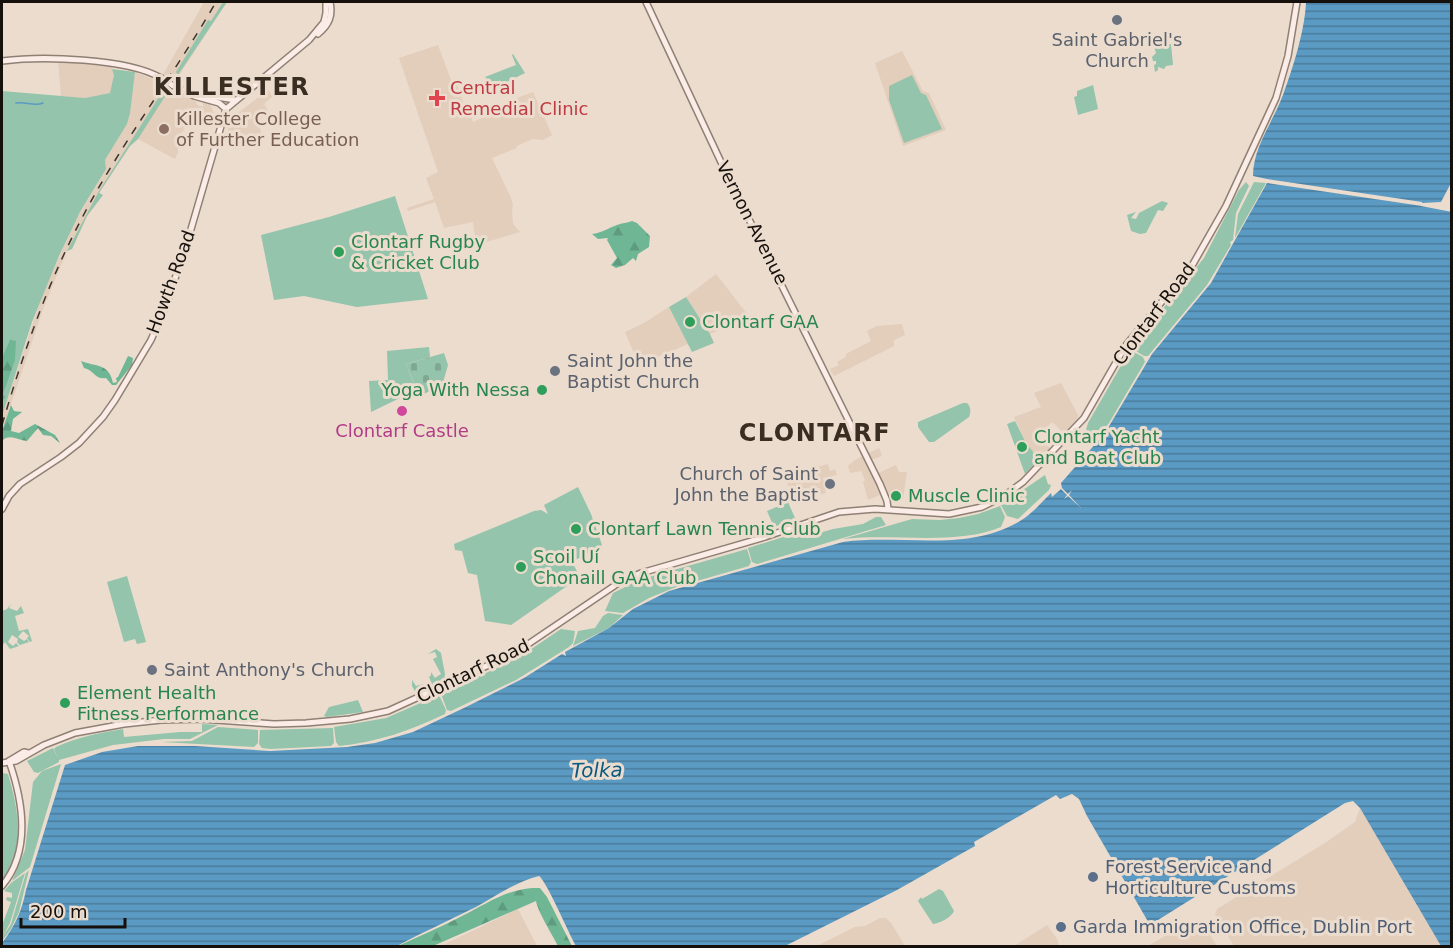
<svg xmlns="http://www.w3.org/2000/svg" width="1453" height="948" font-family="'DejaVu Sans',sans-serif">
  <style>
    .built { fill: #e3cdbb }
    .green { fill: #94c4ab }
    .forest { fill: url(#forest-firs) }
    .cemetery { fill: url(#cemetery-stones) }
    .water { fill: url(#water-rules) }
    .pier { fill: #ebdcce }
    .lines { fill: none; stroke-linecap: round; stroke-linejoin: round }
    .stream { stroke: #5b9ac2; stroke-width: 1.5 }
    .secondary-casing { stroke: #8f8074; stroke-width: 8 }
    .secondary { stroke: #fbece8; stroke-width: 5 }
    .rail { stroke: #3c342e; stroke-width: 1.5; stroke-dasharray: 8 8; stroke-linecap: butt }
    .secondary-bridge-casing { stroke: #8f8074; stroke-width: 8; stroke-linecap: butt }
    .secondary-bridge { stroke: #fbece8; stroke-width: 5 }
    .worship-dot { fill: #6b7280; stroke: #ebdcce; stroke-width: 2 }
    .health-dot { fill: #e0444e; stroke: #ebdcce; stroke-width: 2 }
    .education-dot { fill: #8d6e63; stroke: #ebdcce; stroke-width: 2 }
    .leisure-dot { fill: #2e9e5b; stroke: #ebdcce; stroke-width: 2 }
    .hotel-dot { fill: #d1479c; stroke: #ebdcce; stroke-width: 2 }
    .service-dot { fill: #5c6f8a; stroke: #ebdcce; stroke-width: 2 }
    .labels { text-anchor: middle; stroke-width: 6; stroke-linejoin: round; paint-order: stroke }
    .worship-label { font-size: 18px; fill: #5b616d; stroke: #ebdcce; text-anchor: start }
    .health-label { font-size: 18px; fill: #be3a42; stroke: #ebdcce; text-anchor: start }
    .education-label { font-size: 18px; fill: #785e54; stroke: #ebdcce; text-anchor: start }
    .street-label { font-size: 18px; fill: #16100c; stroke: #ebdcce }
    .leisure-label { font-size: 18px; fill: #27864d; stroke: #ebdcce; text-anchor: start }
    .hotel-label { font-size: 18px; fill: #b23c85; stroke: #ebdcce }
    .service-label { font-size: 18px; fill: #4e5e75; stroke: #ebdcce; text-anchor: start }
    .water-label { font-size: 20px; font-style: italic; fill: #0a5a82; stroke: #ebdcce }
    .district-label { font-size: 24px; font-weight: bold; letter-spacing: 1.5px; fill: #3a2e23; stroke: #ebdcce }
  </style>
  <defs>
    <pattern id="forest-firs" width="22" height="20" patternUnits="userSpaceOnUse" patternTransform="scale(1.5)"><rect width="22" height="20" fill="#6fb694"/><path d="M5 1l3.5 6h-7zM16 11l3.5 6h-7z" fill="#5f9b7e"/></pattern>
    <pattern id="cemetery-stones" width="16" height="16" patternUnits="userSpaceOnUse" patternTransform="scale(1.5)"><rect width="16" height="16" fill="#94c4ab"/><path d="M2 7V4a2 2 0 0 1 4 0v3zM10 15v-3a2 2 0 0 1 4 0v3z" fill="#7fa792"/></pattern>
    <pattern id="water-rules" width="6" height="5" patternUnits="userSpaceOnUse" patternTransform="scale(1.5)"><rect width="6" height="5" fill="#5b9ac2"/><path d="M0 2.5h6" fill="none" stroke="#4a7c9c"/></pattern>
  </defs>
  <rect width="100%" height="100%" fill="#ebdcce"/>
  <!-- built -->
  <g class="built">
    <polygon points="204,2 227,2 170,89 196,102 197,105 203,107 203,102 210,104 214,113 203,115 200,111 198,115 190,120 178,139 178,152 175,159 138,139 130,146 99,193 103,195 87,216 72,249 67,251 43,309 2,431 2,416 43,293 75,222 106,169 105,160 127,124 135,72 159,82"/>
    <polygon points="438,45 451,80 455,79 468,116 471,115 473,122 518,101 517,98 533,92 552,135 543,140 533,139 516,146 517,148 492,158 511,198 513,205 512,212 513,224 520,232 476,245 473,222 444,228 435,202 408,211 407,208 434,199 426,178 438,172 399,58"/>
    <polygon points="902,51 923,91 929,93 946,130 903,146 875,63"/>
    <polygon points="58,61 112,67 114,75 111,93 85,98 61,96"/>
    <polygon points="267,91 269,91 272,97 264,104 268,111 260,115 262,124 259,125 261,133 259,142 238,137 237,139 231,138 232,135 227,133 230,122 238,113"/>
    <polygon points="716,274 751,319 710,334 686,297"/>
    <polygon points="669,307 688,344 639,365 625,332 644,323"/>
    <polygon points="902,324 905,335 894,340 894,346 834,376 830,369 839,365 837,362 846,357 846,354 871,341 867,331 877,326"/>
    <polygon points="1061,383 1078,415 1077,419 1064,433 1052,422 1038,436 1050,448 1039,459 1026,443 1014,417 1041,407 1034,393"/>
    <polygon points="879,448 882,456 871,460 876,474 896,465 899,472 907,472 903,499 880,495 868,500 863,482 865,480 861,471 850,473 848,466 855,460"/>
    <polygon points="828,464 830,471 835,469 837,475 823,478 826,493 795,501 784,476 805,467 806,470"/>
    <polygon points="1360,808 1441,946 1234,946 1215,915 1217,909 1325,843 1355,822"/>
    <polygon points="518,909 537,946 441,946"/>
    <polygon points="880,918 886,918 891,923 905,946 817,946 855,927 865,926"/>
    <polygon points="1192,920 1202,922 1217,946 1148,946"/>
    <polygon points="1047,925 1057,939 1059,946 1014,946"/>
  </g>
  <!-- green -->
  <g class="green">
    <polygon points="223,2 227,2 178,75 176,72 208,20 211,21"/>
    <polygon points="1171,44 1173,65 1166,66 1164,69 1158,67 1158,70 1155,72 1154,65 1156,64 1156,61 1153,61 1152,57 1156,53 1154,46"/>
    <polygon points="513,54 525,73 493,89 489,81 485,77 516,65 512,55"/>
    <polygon points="112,69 135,72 130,113 127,124 105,160 106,169 80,212 59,256 32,322 2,416 2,91 85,98 110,93 114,75"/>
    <polygon points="912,75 921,93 926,95 942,129 904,143 889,100 889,86"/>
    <polygon points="1093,85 1098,109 1078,115 1074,97 1077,96 1077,91"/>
    <polygon points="166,86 169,90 138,139 130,146 99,193 103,195 87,216 72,249 67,251 99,191"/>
    <polygon points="1246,182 1249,186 1236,213 1233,240 1230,242 1231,245 1207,285 1148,356 1144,356 1131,348 1204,258 1239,190"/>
    <polygon points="1254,182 1266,183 1235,238 1238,214"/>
    <polygon points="395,196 428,299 357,307 304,296 274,300 261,235 329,217"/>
    <polygon points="1162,201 1168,203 1163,211 1158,210 1146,233 1140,234 1131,231 1127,215 1136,212 1131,218 1136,219 1139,213"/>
    <polygon points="686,297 710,334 714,343 692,352 669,307"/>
    <polygon points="429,347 430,357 406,364 417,392 402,397 371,412 369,381 388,380 387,351"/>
    <polygon points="1130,350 1143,357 1145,362 1109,423 1096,439 1086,430 1088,423"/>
    <path d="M 963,403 L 967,403 C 971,407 971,412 969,417 L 934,442 L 929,442 L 918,427 L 918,422 Z"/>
    <polygon points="1015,421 1026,443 1039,459 1025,474 1007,424"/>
    <polygon points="1045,475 1048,484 1051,485 1049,490 1018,519 1007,516 1001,505"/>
    <polygon points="578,487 591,514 602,545 572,562 580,577 511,625 485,621 477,575 468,573 462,551 455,550 454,544 534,511 541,510 548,514 544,505"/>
    <polygon points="788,502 795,518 774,527 767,511"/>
    <path d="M 1000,506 L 1005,517 L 1001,527 C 957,546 892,533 843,539 L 912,519 L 940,520 L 959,518 L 978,514 Z"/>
    <polygon points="876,517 881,517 886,525 757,564 752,562 748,548 796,533 809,536 833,529 863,524"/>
    <polygon points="747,549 751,562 749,566 676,587 649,598 623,613 605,611 613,593 639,580"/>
    <polygon points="127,576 146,642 137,644 135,639 124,642 107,582"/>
    <polygon points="11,604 9,608 17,611 21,606 24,613 15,616 19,631 28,629 32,641 30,642 27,638 29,636 23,631 18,637 24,641 27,639 29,642 20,645 17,642 18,639 12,635 8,642 13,646 16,643 19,646 10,649 5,642 2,646 2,611 7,609"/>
    <polygon points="608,613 623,615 609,628 573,646 578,631 595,628 603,616"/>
    <polygon points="561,629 575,631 573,643 569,647 516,680 451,711 447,710 441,694 518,658"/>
    <polygon points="436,649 441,653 445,674 444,681 416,693 412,686 412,680 416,686 423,684 424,685 431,682 429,677 431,675 431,672 435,678 441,674 433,659 437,657 435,652 428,654"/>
    <path d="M 439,695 L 446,710 L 445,714 C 410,731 377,742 339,746 L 336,742 L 334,727 L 386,718 Z"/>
    <polygon points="358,700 363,712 327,717 324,716 329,707"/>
    <path d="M 202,724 L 218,725 L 190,739 L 164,739 L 113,745 L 59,760 L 59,762 L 38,773 L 34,772 L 27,761 L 53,748 L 58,759 L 54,749 L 56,747 C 78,737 99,733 123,729 L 124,737 L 180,732 L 202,732 Z"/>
    <polygon points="218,727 258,730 258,743 254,747 161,742 192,741"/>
    <polygon points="333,728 334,743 331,746 271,749 262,748 259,744 260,730"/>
    <polygon points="61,764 30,867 12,881 25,850 33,782 42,771"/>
    <path d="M 2,773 L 8,774 C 19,811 25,848 2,881 Z"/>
    <polygon points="29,870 19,912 11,929 2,941 2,925 11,902 6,900 7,897 12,898 12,893 4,891 11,883 25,873 10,923 3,936 11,924 26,873"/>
    <path d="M 939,889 L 943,891 L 954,911 C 951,918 940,923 933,924 L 918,901 L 921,897 L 922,899 Z"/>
  </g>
  <!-- forest -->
  <g class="forest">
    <path d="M 632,221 L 637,223 L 650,236 L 649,247 L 638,254 L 636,261 L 633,258 L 625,265 L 616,268 L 611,265 L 617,258 L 607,240 L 608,238 L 598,239 L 592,234 C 602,233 608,228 617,225 C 622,223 627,223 632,221 Z"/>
    <polygon points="10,340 16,341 15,360 3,394 5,397 2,401 2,358"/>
    <path d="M 128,356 L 133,358 L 132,365 L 116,385 L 112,385 L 106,378 C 95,380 94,370 84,368 L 81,361 C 96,367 109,363 113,383 L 117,382 L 116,378 L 118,377 Z"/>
    <path d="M 11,405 L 14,411 L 22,412 L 13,419 L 11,431 L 19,433 L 35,424 L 55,435 L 60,443 L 51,436 L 43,435 L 38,428 L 27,441 C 18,440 9,433 2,441 L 2,431 Z"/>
    <path d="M 532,888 L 540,888 L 547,897 L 572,946 L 558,946 C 552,934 538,912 536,901 L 433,946 L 398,946 C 419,936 441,927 462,916 C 485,905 505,890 532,888 Z"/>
  </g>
  <!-- cemetery -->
  <polygon class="cemetery" points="444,353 448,365 444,379 446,384 419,396 406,364"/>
  <!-- water -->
  <path class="water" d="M 1306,2 L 1451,2 L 1451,183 L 1441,202 L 1422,203 L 1421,206 L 1452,212 L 1451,946 L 1441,946 L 1360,808 L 1353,801 L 1345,803 L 1150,925 L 1087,816 L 1079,799 L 1072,794 L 1060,799 L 1056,795 L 974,842 L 975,846 L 897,890 L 785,946 L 576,946 C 569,934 546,880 539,876 C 517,881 496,896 476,907 C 450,920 423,932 397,946 L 2,946 L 2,943 C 15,926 22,911 26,890 L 65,765 L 102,752 L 138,746 L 195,746 L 270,751 L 347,747 L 375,743 L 413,732 L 466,707 L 524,678 L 562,654 L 566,656 L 565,652 L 609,628 L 633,609 L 669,591 L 843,542 C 901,534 966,553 1020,521 C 1032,514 1041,503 1051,493 L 1052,497 L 1061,489 L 1067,495 L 1064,499 L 1068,496 L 1081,508 L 1069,495 L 1072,490 L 1068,494 L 1062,488 L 1061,483 L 1105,433 L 1152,354 L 1211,283 L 1267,183 L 1267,179 L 1253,176 C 1253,147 1273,122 1283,95 C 1293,68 1305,30 1306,2 Z"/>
  <!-- pier -->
  <polygon class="pier" points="1267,179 1422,202 1422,206 1267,183"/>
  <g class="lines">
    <!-- stream -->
    <path class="stream" d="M 16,103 C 25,101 34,107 43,103"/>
    <defs>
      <g id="secondary">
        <polyline points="646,2 728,177 880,484 887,501 888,509"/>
        <path d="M 318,34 C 329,25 333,16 330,2"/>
        <path d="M 2,61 C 41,56 127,58 161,78"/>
        <polyline points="172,85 194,96 219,103 226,109"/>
        <polyline points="209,99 217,97 235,100"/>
        <polyline points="2,509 9,496 20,484 61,457 79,443 103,417 115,400 151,340 167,303 189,236 226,109 309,40 324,22 326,13 326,2"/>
        <polyline points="9,761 24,752 28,753"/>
        <polyline points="2,763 16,761 44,745 75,733 124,724 161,720 201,719 274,724 306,723 350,719 388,711 515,653 620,582 641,573 765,537 839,512 875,509 949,514 982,507 1004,496 1023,482 1084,418 1126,345 1193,264 1226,206 1276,98 1288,56 1297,2"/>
        <path d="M 2,886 C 32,850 23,801 9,761"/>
      </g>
    </defs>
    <!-- secondary casing -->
    <use href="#secondary" class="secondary-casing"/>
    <!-- secondary -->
    <use href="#secondary" class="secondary"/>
    <!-- rail -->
    <path class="rail" d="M 2,425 C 23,354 47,284 82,218 C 121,143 174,75 216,2"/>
    <defs>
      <polyline id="secondary-bridge" points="161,78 172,85"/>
    </defs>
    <!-- secondary-bridge casing -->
    <use href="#secondary-bridge" class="secondary-bridge-casing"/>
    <!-- secondary-bridge -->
    <use href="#secondary-bridge" class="secondary-bridge"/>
  </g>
  <!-- markers -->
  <g class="worship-dot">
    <circle cx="1117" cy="20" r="6"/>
    <circle cx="555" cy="371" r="6"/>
    <circle cx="830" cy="484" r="6"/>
    <circle cx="152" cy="670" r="6"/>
  </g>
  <path class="health-dot" d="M434 89h6v6h6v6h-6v6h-6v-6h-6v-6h6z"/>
  <circle class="education-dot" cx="164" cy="129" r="6"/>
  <g class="leisure-dot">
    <circle cx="339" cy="252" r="6"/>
    <circle cx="690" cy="322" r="6"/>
    <circle cx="542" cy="390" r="6"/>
    <circle cx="1022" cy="447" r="6"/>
    <circle cx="896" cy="496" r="6"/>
    <circle cx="576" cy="529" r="6"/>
    <circle cx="521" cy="567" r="6"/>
    <circle cx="65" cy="703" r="6"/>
  </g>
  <circle class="hotel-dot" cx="402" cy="411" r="6"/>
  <g class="service-dot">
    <circle cx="1093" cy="877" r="6"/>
    <circle cx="1061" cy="927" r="6"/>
  </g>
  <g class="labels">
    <!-- worship labels -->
    <g class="worship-label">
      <text x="1117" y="46" text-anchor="middle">Saint Gabriel's<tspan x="1117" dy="21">Church</tspan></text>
      <text x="567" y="367">Saint John the<tspan x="567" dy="21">Baptist Church</tspan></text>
      <text x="818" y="480" text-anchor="end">Church of Saint<tspan x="818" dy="21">John the Baptist</tspan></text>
      <text x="164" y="676">Saint Anthony's Church</text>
    </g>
    <!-- health labels -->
    <g class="health-label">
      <text x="450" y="94">Central<tspan x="450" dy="21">Remedial Clinic</tspan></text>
    </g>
    <!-- education labels -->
    <g class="education-label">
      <text x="176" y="125">Killester College<tspan x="176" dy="21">of Further Education</tspan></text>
    </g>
    <!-- street labels -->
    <g class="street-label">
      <text transform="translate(752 223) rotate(63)" y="6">Vernon Avenue</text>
      <text transform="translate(171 282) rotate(-70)" y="6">Howth Road</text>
      <text transform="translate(1154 314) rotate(-53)" y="6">Clontarf Road</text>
      <text transform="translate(473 671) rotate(-26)" y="6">Clontarf Road</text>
    </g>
    <!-- leisure labels -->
    <g class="leisure-label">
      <text x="351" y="248">Clontarf Rugby<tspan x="351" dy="21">&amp; Cricket Club</tspan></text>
      <text x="702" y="328">Clontarf GAA</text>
      <text x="530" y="396" text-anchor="end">Yoga With Nessa</text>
      <text x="1034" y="443">Clontarf Yacht<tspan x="1034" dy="21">and Boat Club</tspan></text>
      <text x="908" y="502">Muscle Clinic</text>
      <text x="588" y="535">Clontarf Lawn Tennis Club</text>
      <text x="533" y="563">Scoil Uí<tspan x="533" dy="21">Chonaill GAA Club</tspan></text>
      <text x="77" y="699">Element Health<tspan x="77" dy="21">Fitness Performance</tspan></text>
    </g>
    <!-- hotel labels -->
    <g class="hotel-label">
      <text x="402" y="437">Clontarf Castle</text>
    </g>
    <!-- service labels -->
    <g class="service-label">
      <text x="1105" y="873">Forest Service and<tspan x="1105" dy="21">Horticulture Customs</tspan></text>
      <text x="1073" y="933">Garda Immigration Office, Dublin Port</text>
    </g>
    <!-- water labels -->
    <g class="water-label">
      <text transform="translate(597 770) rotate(-1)" y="7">Tolka</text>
    </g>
    <!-- district labels -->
    <g class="district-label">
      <text x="232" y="95">KILLESTER</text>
      <text x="815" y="441">CLONTARF</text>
    </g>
  </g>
  <!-- border -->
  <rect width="1453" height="948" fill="none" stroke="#16100c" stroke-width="6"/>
  <!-- scale -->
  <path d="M21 918v9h104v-9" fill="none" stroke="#16100c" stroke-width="3"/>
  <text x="30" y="918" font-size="18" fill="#16100c" stroke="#ebdcce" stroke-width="4.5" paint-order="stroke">200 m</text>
</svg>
